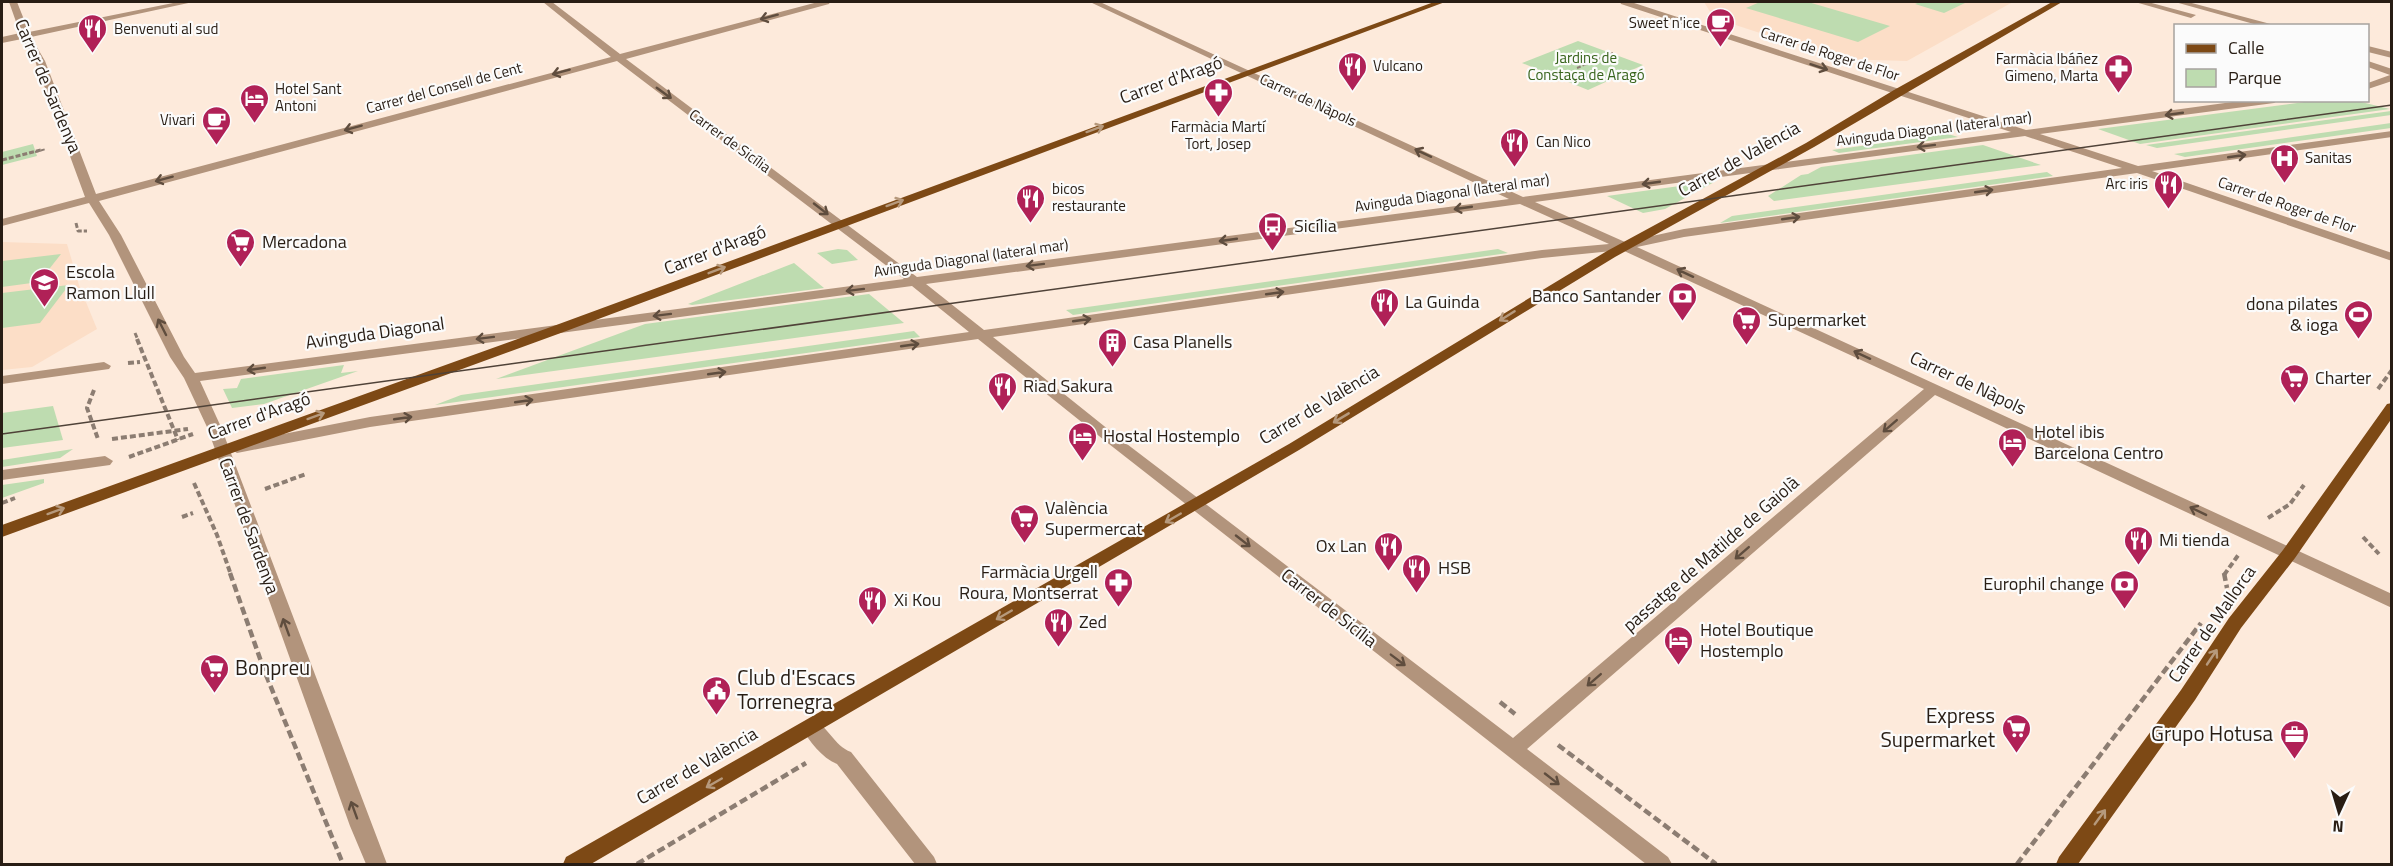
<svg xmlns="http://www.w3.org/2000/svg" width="2393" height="866" font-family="'Titillium Web',sans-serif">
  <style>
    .built { fill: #fcdec7 }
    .green { fill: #bedcb0 }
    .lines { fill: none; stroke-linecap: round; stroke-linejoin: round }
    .path-far3 { stroke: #8c7d72; stroke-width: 2; stroke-dasharray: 4 2; stroke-linecap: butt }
    .path-far2 { stroke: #8c7d72; stroke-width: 3; stroke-dasharray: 5 2; stroke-linecap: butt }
    .path-far1 { stroke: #8c7d72; stroke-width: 4; stroke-dasharray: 6 3; stroke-linecap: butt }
    .path { stroke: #8c7d72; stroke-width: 4.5; stroke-dasharray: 8 4; stroke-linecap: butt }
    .minor { fill: #b2947c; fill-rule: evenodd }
    .major { fill: #7d4915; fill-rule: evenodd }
    .tram { stroke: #4f4238; stroke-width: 1.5 }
    .oneway { stroke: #5f4d3e }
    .oneway2 { stroke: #b6997c }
    .labels { text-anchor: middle; stroke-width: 4.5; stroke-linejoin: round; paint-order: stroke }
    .far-poi-label { font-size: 15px; fill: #281d14; stroke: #fbfbfb; text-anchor: start }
    .far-street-label { font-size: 15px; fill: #281d14; stroke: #fbfbfb }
    .far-park-label { font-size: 15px; fill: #38641c; stroke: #fbfbfb }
    .street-label { font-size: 18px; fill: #281d14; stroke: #fbfbfb }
    .poi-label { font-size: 18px; fill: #281d14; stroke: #fbfbfb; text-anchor: start }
    .near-poi-label { font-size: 21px; fill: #281d14; stroke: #fbfbfb; text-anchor: start }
  </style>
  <rect width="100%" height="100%" fill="#fdeadb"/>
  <!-- built -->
  <g class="built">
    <polygon points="1704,2 2010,2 2011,3 1907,61 1840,59 1714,18"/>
    <polygon points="2,242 67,244 79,285 97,329 32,367 2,370"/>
  </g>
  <!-- green -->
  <g class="green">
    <polygon points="1760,2 1808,2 1890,26 1858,42 1746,8"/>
    <polygon points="1920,2 1961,2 1965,3 1944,13 1915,4"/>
    <polygon points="1578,41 1643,65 1588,90 1522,63"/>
    <polygon points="2312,101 2357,101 2390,109 2140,144 2098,129"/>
    <polygon points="2391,111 2391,115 2157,148 2146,145"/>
    <polygon points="2391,123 2391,128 2185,157 2174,154"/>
    <polygon points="1948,134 1958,137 1839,153 1832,150"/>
    <polygon points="33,144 37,156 2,165 2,152"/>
    <polygon points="1983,145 2041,165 1774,201 1768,196 1801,175 1808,174 1821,167"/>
    <polygon points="2047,172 2053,176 1720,223 1732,216"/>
    <polygon points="1716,181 1665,209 1643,213 1607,196"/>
    <polygon points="838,249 847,250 858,260 832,264 817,253"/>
    <polygon points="1498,249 1508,253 1073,315 1066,310"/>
    <polygon points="61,254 39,282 2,287 2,261"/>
    <polygon points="794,263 824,288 692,305 688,304"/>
    <polygon points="69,285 40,323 2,328 2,293"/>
    <polygon points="869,294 904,323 496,379 645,324"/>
    <polygon points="914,331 920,337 435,405 461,395"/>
    <polygon points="344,365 341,373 358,371 264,404 232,408 223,389 237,388 241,379"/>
    <polygon points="53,406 63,440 2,448 2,413"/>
    <polygon points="73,449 60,458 2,467 2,460"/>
    <polygon points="44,479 44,483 2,498 2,485"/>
  </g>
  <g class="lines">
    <!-- path-far3 -->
    <g class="path-far3">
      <polyline points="1577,68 1613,53"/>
      <polyline points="35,152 46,149"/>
    </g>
    <!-- path-far2 -->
    <g class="path-far2">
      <polyline points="2,160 41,150"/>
      <polyline points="76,223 78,231 87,231"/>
      <polyline points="135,333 138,340"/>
    </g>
    <!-- path-far1 -->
    <g class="path-far1">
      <polyline points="137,339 178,440"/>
      <polyline points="128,363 140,362"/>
      <polyline points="2378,389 2392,370"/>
      <polyline points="94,390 87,408 98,439"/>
      <polyline points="112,439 188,429"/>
      <polyline points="129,457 193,434"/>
      <polyline points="194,483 217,535 231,575"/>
      <polyline points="265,489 306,474"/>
      <polyline points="2,503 15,498"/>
      <polyline points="182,517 193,513"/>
      <polyline points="2268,518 2290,504 2304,485"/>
      <polyline points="2363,537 2379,554"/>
      <polyline points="2224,575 2239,554"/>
    </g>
    <!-- path -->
    <g class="path">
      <polyline points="230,573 264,670 343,864"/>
      <polyline points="2224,573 2227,588"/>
      <polyline points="1500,702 1515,714"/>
      <polyline points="1558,745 1716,864"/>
      <polyline points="637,864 806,763"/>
      <polyline points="2017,864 2201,623"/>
    </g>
    <!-- minor -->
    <g class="minor">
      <path d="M 9,2 L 17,2 L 29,32 L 178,2 L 193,2 L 31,37 L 45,61 L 96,194 L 611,57 L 543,2 L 552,2 L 620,54 L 818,2 L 830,2 L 829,4 L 626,59 L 917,277 L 1509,199 L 1090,2 L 1100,2 L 1523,197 L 2011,132 L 1621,4 L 1620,2 L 1631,2 L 2026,130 L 2247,100 L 2279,100 L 2274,103 L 2040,134 L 2138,166 L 2392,131 L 2392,137 L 2152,171 L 2392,253 L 2392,261 L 2137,173 L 1684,237 L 1637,247 L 2392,594 L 2392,608 L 1935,395 L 1527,749 L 1668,857 L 1672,864 L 1646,864 L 1109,444 L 978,339 L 370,427 L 237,453 L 229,448 L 237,443 L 370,417 L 969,332 L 912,286 L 200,381 L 221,427 L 387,864 L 366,864 L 350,826 L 207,427 L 184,378 L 170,357 L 109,235 L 89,203 L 2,226 L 2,219 L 85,197 L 35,61 L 22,39 L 2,43 L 2,37 L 20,33 ZM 617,61 L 904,279 L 195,373 L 184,357 L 121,235 L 99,201 ZM 2025,136 L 2122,168 L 1684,229 L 1625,242 L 1535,202 ZM 1520,204 L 1609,244 L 1542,250 L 984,330 L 926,284 ZM 1622,250 L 1924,389 L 1513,738 L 1119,438 L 993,337 L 1542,258 Z"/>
      <polygon points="2135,2 2148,2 2196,15 2191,18"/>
      <polygon points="2175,2 2188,2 2278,26 2261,26"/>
      <polygon points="2368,46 2392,52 2392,58 2368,52"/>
      <polygon points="2368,61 2392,69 2392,81 2368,89 2368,83 2390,75 2368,67"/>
      <polygon points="104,362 111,366 109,369 2,384 2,376"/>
      <polygon points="105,456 113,461 110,465 2,480 2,470"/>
      <path d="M 811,719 C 828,725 834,746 851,752 L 934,857 L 937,864 L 915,864 L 837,764 C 822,758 809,741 801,727 L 804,722 Z"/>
    </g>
    <!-- major -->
    <g class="major">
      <polygon points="1434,2 1445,2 569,330 2,537 2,525 559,324"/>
      <polygon points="2052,2 2062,2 1814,147 1615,257 1299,450 591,864 563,864 566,857 1289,444 1607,251 1806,143 1894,90"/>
      <polygon points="2392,403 2392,418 2295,558 2241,628 2195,700 2078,864 2056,864 2059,857 2181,690 2229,618 2283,550 2387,404"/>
    </g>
    <!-- tram -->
    <polyline class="tram" points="2,434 2392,105"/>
  </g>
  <!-- one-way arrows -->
  <defs><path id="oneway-shaft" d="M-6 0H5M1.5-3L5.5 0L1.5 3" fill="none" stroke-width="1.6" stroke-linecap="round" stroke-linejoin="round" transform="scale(1.5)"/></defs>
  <g class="oneway">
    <use href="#oneway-shaft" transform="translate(769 17) rotate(165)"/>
    <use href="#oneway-shaft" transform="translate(1819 67) rotate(18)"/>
    <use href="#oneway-shaft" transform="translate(561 72) rotate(165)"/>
    <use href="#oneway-shaft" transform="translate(664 93) rotate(36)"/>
    <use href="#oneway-shaft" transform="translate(2174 114) rotate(172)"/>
    <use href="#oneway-shaft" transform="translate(353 128) rotate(165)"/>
    <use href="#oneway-shaft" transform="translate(1926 146) rotate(173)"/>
    <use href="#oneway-shaft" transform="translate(1423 153) rotate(-155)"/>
    <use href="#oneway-shaft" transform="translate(2237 156) rotate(-8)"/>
    <use href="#oneway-shaft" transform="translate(164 179) rotate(165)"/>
    <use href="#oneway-shaft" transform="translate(1651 183) rotate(172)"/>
    <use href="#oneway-shaft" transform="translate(1984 191) rotate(-8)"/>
    <use href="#oneway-shaft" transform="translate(1463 208) rotate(172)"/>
    <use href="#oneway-shaft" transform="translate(821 209) rotate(38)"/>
    <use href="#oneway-shaft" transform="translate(1791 218) rotate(-8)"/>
    <use href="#oneway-shaft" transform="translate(1228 240) rotate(172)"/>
    <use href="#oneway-shaft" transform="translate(1035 265) rotate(173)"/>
    <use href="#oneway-shaft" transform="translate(1685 273) rotate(-155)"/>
    <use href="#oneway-shaft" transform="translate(855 290) rotate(173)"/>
    <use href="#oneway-shaft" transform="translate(1275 293) rotate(-8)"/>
    <use href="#oneway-shaft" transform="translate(662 315) rotate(173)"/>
    <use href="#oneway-shaft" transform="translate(1082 320) rotate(-8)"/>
    <use href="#oneway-shaft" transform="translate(162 327) rotate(-117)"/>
    <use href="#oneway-shaft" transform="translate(485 338) rotate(173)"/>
    <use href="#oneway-shaft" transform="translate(910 345) rotate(-8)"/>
    <use href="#oneway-shaft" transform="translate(1862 355) rotate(-155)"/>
    <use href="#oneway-shaft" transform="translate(256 369) rotate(172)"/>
    <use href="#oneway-shaft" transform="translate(717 373) rotate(-8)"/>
    <use href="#oneway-shaft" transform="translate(524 401) rotate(-8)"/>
    <use href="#oneway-shaft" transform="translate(403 418) rotate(-8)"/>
    <use href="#oneway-shaft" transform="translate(1890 426) rotate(139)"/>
    <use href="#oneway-shaft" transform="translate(2198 511) rotate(-154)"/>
    <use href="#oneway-shaft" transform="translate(1243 541) rotate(38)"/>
    <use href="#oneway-shaft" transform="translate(1742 553) rotate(139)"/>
    <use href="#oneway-shaft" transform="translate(286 627) rotate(-110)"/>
    <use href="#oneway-shaft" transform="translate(1398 660) rotate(37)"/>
    <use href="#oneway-shaft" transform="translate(1594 680) rotate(139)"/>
    <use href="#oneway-shaft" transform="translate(1552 779) rotate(38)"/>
    <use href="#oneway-shaft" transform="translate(354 810) rotate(-110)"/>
  </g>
  <g class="oneway2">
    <use href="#oneway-shaft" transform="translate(1095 129) rotate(-20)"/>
    <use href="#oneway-shaft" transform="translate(895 203) rotate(-20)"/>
    <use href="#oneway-shaft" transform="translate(717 270) rotate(-21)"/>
    <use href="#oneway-shaft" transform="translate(1507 316) rotate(148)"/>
    <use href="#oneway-shaft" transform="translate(316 416) rotate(-20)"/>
    <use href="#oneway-shaft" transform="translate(1341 418) rotate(149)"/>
    <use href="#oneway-shaft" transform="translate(56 511) rotate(-20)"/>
    <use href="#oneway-shaft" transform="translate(1173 518) rotate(150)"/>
    <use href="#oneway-shaft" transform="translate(1004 615) rotate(150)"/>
    <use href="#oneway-shaft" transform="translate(2212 657) rotate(-56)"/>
    <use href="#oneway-shaft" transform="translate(714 783) rotate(150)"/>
    <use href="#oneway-shaft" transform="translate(2100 817) rotate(-54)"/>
  </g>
  <!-- icons -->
  <defs>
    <symbol id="cafe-pin" viewBox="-11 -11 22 30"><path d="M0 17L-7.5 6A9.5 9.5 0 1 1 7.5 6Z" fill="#b02157" stroke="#fbfbfb"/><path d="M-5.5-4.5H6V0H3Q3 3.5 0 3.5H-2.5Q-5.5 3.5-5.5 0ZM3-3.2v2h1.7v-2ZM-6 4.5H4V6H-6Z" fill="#fff"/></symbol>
    <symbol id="restaurant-pin" viewBox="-11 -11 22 30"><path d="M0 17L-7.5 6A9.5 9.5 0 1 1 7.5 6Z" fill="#b02157" stroke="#fbfbfb"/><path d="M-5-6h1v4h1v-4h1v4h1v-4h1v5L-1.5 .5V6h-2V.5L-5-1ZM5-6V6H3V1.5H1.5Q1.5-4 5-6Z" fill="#fff"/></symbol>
    <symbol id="pharmacy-pin" viewBox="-11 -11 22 30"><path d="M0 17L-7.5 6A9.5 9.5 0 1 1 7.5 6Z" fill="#b02157" stroke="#fbfbfb"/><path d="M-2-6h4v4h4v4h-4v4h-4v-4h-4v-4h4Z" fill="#fff"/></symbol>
    <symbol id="hotel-pin" viewBox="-11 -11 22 30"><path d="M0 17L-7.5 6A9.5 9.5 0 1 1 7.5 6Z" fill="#b02157" stroke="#fbfbfb"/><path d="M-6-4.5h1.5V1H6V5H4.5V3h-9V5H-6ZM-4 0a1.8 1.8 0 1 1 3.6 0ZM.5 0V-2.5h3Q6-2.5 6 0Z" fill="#fff"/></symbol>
    <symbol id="hospital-pin" viewBox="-11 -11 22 30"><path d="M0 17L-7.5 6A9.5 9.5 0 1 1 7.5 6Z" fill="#b02157" stroke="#fbfbfb"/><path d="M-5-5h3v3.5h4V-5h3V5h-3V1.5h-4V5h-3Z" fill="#fff"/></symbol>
    <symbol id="bus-pin" viewBox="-11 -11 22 30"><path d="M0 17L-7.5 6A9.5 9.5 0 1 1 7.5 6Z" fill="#b02157" stroke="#fbfbfb"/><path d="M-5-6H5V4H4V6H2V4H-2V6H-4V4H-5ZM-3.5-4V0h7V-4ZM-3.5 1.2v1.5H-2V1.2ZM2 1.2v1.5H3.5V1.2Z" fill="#fff"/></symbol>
    <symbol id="supermarket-pin" viewBox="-11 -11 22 30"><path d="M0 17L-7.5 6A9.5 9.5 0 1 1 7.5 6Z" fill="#b02157" stroke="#fbfbfb"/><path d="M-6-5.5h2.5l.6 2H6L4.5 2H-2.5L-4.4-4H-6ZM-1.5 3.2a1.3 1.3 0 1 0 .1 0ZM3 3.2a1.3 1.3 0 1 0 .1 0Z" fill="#fff"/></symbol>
    <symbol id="school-pin" viewBox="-11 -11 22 30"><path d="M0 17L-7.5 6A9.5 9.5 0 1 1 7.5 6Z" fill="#b02157" stroke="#fbfbfb"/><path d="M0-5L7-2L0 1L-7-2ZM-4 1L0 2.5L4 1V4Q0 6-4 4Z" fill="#fff"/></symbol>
    <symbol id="bank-pin" viewBox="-11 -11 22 30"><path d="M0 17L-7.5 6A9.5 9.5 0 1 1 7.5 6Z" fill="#b02157" stroke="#fbfbfb"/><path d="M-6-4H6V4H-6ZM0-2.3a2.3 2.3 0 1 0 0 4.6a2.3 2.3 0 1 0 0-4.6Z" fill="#fff"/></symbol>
    <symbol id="stadium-pin" viewBox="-11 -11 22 30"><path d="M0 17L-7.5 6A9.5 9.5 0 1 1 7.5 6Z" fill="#b02157" stroke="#fbfbfb"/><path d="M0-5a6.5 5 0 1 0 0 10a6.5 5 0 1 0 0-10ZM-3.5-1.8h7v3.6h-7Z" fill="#fff"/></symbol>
    <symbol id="building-pin" viewBox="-11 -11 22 30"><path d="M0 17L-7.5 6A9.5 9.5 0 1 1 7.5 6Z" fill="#b02157" stroke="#fbfbfb"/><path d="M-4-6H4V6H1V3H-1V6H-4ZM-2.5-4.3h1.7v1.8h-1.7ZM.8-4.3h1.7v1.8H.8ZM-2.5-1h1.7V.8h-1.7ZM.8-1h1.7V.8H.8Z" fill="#fff"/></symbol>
    <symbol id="civic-pin" viewBox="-11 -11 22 30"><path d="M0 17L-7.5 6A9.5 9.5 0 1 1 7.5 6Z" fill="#b02157" stroke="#fbfbfb"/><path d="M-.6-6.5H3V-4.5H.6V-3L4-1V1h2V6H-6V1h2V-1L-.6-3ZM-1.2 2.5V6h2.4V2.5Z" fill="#fff"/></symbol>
    <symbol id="office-pin" viewBox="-11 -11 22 30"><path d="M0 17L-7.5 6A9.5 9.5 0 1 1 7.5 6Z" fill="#b02157" stroke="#fbfbfb"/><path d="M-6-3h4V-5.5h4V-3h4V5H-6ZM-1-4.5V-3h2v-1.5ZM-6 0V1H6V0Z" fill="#fff"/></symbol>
  </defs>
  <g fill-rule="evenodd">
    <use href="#cafe-pin" x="1704" y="6" width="33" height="45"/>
    <use href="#restaurant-pin" x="76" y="12" width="33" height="45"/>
    <use href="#restaurant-pin" x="1336" y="50" width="33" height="45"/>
    <use href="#pharmacy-pin" x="2102" y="52" width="33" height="45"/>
    <use href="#pharmacy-pin" x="1202" y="76" width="33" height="45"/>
    <use href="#hotel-pin" x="238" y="82" width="33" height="45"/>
    <use href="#cafe-pin" x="200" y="104" width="33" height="45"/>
    <use href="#restaurant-pin" x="1498" y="126" width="33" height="45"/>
    <use href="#hospital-pin" x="2268" y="142" width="33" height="45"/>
    <use href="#restaurant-pin" x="2152" y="168" width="33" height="45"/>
    <use href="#restaurant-pin" x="1014" y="182" width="33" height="45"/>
    <use href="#bus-pin" x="1256" y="210" width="33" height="45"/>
    <use href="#supermarket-pin" x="224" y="226" width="33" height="45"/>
    <use href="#school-pin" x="28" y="266" width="33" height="45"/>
    <use href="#bank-pin" x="1666" y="280" width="33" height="45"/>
    <use href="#restaurant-pin" x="1368" y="286" width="33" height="45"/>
    <use href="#stadium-pin" x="2342" y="298" width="33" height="45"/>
    <use href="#supermarket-pin" x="1730" y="304" width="33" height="45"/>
    <use href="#building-pin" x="1096" y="326" width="33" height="45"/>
    <use href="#supermarket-pin" x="2278" y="362" width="33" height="45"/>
    <use href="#restaurant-pin" x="986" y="370" width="33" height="45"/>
    <use href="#hotel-pin" x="1066" y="420" width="33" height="45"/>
    <use href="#hotel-pin" x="1996" y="426" width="33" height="45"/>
    <use href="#supermarket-pin" x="1008" y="502" width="33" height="45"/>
    <use href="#restaurant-pin" x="2122" y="524" width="33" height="45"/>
    <use href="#restaurant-pin" x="1372" y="530" width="33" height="45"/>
    <use href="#restaurant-pin" x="1400" y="552" width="33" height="45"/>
    <use href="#pharmacy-pin" x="1102" y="566" width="33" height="45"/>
    <use href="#bank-pin" x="2108" y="568" width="33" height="45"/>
    <use href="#restaurant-pin" x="856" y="584" width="33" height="45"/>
    <use href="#restaurant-pin" x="1042" y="606" width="33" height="45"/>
    <use href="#hotel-pin" x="1662" y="624" width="33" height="45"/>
    <use href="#supermarket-pin" x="198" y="652" width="33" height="45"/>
    <use href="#civic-pin" x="700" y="674" width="33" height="45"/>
    <use href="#supermarket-pin" x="2000" y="712" width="33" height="45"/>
    <use href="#office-pin" x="2278" y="718" width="33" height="45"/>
  </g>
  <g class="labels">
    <!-- far-poi labels -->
    <g class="far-poi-label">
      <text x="1700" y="28" text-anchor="end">Sweet n'ice</text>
      <text x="114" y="34">Benvenuti al sud</text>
      <text x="2098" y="64" text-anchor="end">Farmàcia Ibáñez<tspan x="2098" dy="17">Gimeno, Marta</tspan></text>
      <text x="1373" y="71">Vulcano</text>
      <text x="275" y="94">Hotel Sant<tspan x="275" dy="17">Antoni</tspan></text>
      <text x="195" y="125" text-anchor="end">Vivari</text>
      <text x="1218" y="132" text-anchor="middle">Farmàcia Martí<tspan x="1218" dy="17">Tort, Josep</tspan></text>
      <text x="1536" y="147">Can Nico</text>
      <text x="2305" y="163">Sanitas</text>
      <text x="2148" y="189" text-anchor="end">Arc iris</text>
      <text x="1052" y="194">bicos<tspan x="1052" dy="17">restaurante</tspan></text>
    </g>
    <!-- far-street labels -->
    <g class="far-street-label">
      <text transform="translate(1830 54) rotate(18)" y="5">Carrer de Roger de Flor</text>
      <text transform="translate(444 88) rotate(-15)" y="5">Carrer del Consell de Cent</text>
      <text transform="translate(1308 100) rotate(25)" y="5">Carrer de Nàpols</text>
      <text transform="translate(1934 129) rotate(-7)" y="5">Avinguda Diagonal (lateral mar)</text>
      <text transform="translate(730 141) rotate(36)" y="5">Carrer de Sicília</text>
      <text transform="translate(1452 193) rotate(-8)" y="5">Avinguda Diagonal (lateral mar)</text>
      <text transform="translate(2287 205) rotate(19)" y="5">Carrer de Roger de Flor</text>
      <text transform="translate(971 258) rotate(-8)" y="5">Avinguda Diagonal (lateral mar)</text>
    </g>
    <!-- far-park labels -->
    <g class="far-park-label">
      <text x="1586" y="63">Jardins de<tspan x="1586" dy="17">Constaça de Aragó</tspan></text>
    </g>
    <!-- street labels -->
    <g class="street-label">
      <text transform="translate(1171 80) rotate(-20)" y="6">Carrer d'Aragó</text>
      <text transform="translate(48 86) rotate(67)" y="6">Carrer de Sardenya</text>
      <text transform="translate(1739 159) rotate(-29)" y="6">Carrer de València</text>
      <text transform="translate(715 250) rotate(-21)" y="6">Carrer d'Aragó</text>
      <text transform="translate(375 333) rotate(-8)" y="6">Avinguda Diagonal</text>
      <text transform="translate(1968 383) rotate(25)" y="6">Carrer de Nàpols</text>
      <text transform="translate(1319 405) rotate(-31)" y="6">Carrer de València</text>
      <text transform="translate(259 416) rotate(-20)" y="6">Carrer d'Aragó</text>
      <text transform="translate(249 526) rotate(70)" y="6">Carrer de Sardenya</text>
      <text transform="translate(1711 554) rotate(-41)" y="6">passatge de Matilde de Gaiolà</text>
      <text transform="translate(1329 608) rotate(38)" y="6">Carrer de Sicília</text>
      <text transform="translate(2212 624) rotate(-55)" y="6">Carrer de Mallorca</text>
      <text transform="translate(697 766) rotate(-30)" y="6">Carrer de València</text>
    </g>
    <!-- poi labels -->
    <g class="poi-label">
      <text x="1294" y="232">Sicília</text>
      <text x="262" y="248">Mercadona</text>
      <text x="66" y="278">Escola<tspan x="66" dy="21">Ramon Llull</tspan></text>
      <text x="1661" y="302" text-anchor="end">Banco Santander</text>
      <text x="1405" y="308">La Guinda</text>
      <text x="2338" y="310" text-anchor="end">dona pilates<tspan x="2338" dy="21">&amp; ioga</tspan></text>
      <text x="1768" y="326">Supermarket</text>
      <text x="1133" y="348">Casa Planells</text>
      <text x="2315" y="384">Charter</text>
      <text x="1023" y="392">Riad Sakura</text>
      <text x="2034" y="438">Hotel ibis<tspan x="2034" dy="21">Barcelona Centro</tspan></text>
      <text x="1103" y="442">Hostal Hostemplo</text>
      <text x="1045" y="514">València<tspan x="1045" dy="21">Supermercat</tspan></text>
      <text x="2159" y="546">Mi tienda</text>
      <text x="1367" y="552" text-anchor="end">Ox Lan</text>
      <text x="1438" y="574">HSB</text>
      <text x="1098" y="578" text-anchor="end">Farmàcia Urgell<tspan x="1098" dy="21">Roura, Montserrat</tspan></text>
      <text x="2104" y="590" text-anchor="end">Europhil change</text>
      <text x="894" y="606">Xi Kou</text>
      <text x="1079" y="628">Zed</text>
      <text x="1700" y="636">Hotel Boutique<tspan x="1700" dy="21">Hostemplo</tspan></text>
    </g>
    <!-- near-poi labels -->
    <g class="near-poi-label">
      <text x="235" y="675">Bonpreu</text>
      <text x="737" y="685">Club d'Escacs<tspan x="737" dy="24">Torrenegra</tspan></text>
      <text x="1995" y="723" text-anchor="end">Express<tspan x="1995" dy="24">Supermarket</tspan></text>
      <text x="2273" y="741" text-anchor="end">Grupo Hotusa</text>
    </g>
  </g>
  <!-- border -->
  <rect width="2393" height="866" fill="none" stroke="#281d14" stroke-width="6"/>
  <!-- legend -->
  <rect x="2174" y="24" width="195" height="78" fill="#fbfbfb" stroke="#a7a29f" stroke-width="1.5"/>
  <rect x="2186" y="44" width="30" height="9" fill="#7d4915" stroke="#a7a29f" stroke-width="1.5"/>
  <text x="2228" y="54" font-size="18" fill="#281d14">Calle</text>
  <rect x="2186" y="69" width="30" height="18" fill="#bedcb0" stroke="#a7a29f" stroke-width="1.5"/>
  <text x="2228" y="84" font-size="18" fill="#281d14">Parque</text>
  <!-- north arrow -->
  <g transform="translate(2339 812) rotate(184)" stroke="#fbfbfb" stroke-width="4.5" paint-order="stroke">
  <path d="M0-4.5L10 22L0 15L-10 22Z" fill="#281d14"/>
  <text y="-9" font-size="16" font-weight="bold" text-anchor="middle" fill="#281d14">N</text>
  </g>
</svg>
